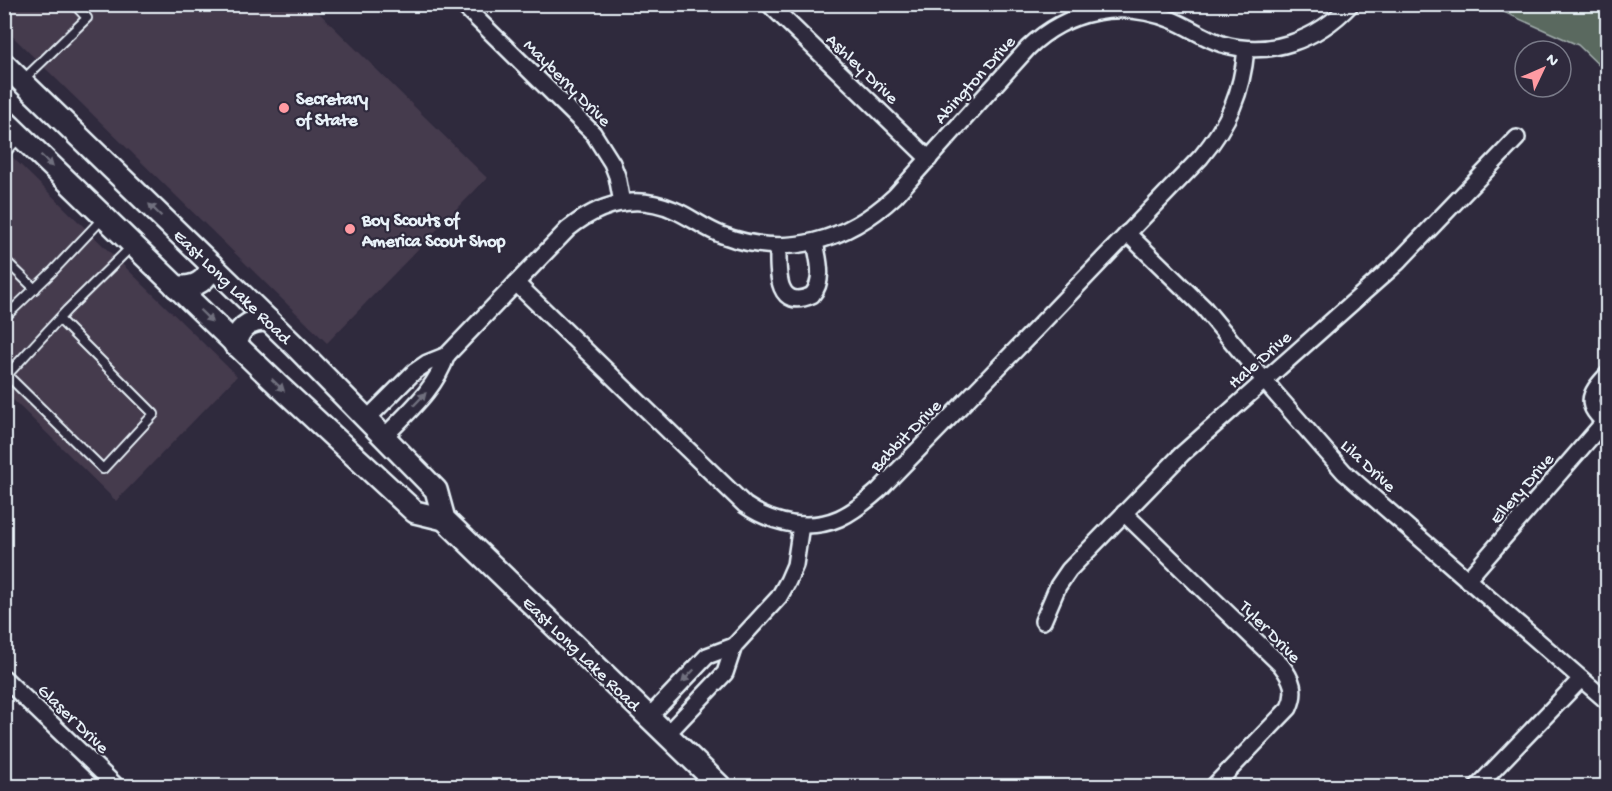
<svg xmlns="http://www.w3.org/2000/svg" width="1612" height="791" font-family="'Gochi Hand',sans-serif">
  <style>
    .built { fill: #453a4d }
    .green { fill: #5a695f; stroke: #a1adac; stroke-width: 1.5 }
    .lines { fill: none; stroke-linecap: round; stroke-linejoin: round }
    .lane-casing { stroke: #e8f1f8; stroke-width: 12 }
    .street-casing { stroke: #e8f1f8; stroke-width: 20 }
    .secondary-casing { stroke: #e8f1f8; stroke-width: 26 }
    .lane { stroke: #2f2a3d; stroke-width: 8 }
    .street { stroke: #2f2a3d; stroke-width: 15 }
    .secondary { stroke: #2f2a3d; stroke-width: 21 }
    .oneway { fill: #70707e }
    .poi-dot { fill: #ff9aa2; stroke: #2f2a3d; stroke-width: 2 }
    .labels { text-anchor: middle; stroke-width: 4.5; stroke-linejoin: round; paint-order: stroke }
    .street-label { font-size: 18px; fill: #e8f1f8; stroke: #2f2a3d }
    .poi-label { font-size: 18px; font-weight: bold; fill: #e8f1f8; stroke: #2f2a3d; text-anchor: start }
  </style>
  <rect width="100%" height="100%" fill="#2f2a3d"/>
  <filter id="ink" filterUnits="userSpaceOnUse"><feTurbulence type="fractalNoise" baseFrequency=".0167" numOctaves="2"/><feDisplacementMap in="SourceGraphic" scale="12" xChannelSelector="R" yChannelSelector="G"/><feConvolveMatrix kernelMatrix="1 2 1 2 8 2 1 2 1" color-interpolation-filters="sRGB"/></filter>
  <g filter="url(#ink)">
    <!-- built -->
    <g class="built">
      <polygon points="4,5 311,5 487,178 327,343 5,29"/>
      <polygon points="4,149 237,376 116,501 5,392"/>
    </g>
    <!-- green -->
    <polygon class="green" points="1488,5 1607,5 1607,73 1578,45"/>
    <g class="lines">
      <defs>
        <g id="lane">
          <polyline points="23,80 87,18 74,4"/>
          <polyline points="4,154 19,138"/>
          <polyline points="4,259 35,289"/>
          <polyline points="4,318 52,272 103,218"/>
          <polyline points="59,319 154,414 103,469 7,375 67,310 132,246"/>
        </g>
        <g id="street">
          <polyline points="462,4 593,133 612,163 617,176 622,203"/>
          <polyline points="769,4 929,159"/>
          <polyline points="1127,233 1204,308 1274,392 1344,472 1608,702"/>
          <path d="M 778,246 C 778,269 775,312 812,295 C 825,280 818,259 815,242"/>
          <path d="M 516,283 L 745,505 C 759,515 774,521 792,524 C 830,529 851,515 879,490 L 1034,331 L 1201,157 C 1229,123 1242,93 1246,49"/>
          <path d="M 1608,374 C 1587,396 1584,405 1608,425"/>
          <path d="M 367,419 L 414,372 L 427,363 L 447,355 L 568,229 C 599,204 635,193 674,210 C 691,217 705,229 722,235 C 786,259 847,241 895,196 L 1028,48 C 1067,10 1121,0 1172,20 C 1189,27 1204,38 1222,44 C 1270,58 1317,40 1351,4"/>
          <path d="M 384,437 C 409,411 435,390 447,355"/>
          <path d="M 1124,513 L 1281,665 C 1292,679 1297,691 1289,708 L 1214,786"/>
          <polyline points="1467,580 1604,422"/>
          <polyline points="1043,621 1058,586 1069,570 1182,454 1397,263 1517,138"/>
          <polyline points="4,678 116,786"/>
          <polyline points="648,718 707,656 734,646"/>
          <polyline points="666,735 725,673 734,646 779,597 788,581 795,565 801,525"/>
          <polyline points="1478,786 1581,679"/>
        </g>
        <g id="secondary">
          <polyline points="4,64 295,346 436,490 444,519 720,786"/>
          <polyline points="4,120 279,386 415,512 444,519"/>
          <path d="M 176,287 C 194,288 206,283 212,265"/>
          <path d="M 235,345 C 239,326 250,320 268,320"/>
        </g>
      </defs>
      <!-- lane casing -->
      <use href="#lane" class="lane-casing"/>
      <!-- street casing -->
      <use href="#street" class="street-casing"/>
      <!-- secondary casing -->
      <use href="#secondary" class="secondary-casing"/>
      <!-- lane -->
      <use href="#lane" class="lane"/>
      <!-- street -->
      <use href="#street" class="street"/>
      <!-- secondary -->
      <use href="#secondary" class="secondary"/>
    </g>
    <!-- one-way arrows -->
    <defs><path id="oneway-solid" d="M-6-.8H1V-3.2L6.5 0L1 3.2V.8H-6Z" transform="scale(1.5)"/></defs>
    <g class="oneway">
      <use href="#oneway-solid" transform="translate(47 161) rotate(44)"/>
      <use href="#oneway-solid" transform="translate(155 210) rotate(-136)"/>
      <use href="#oneway-solid" transform="translate(206 316) rotate(44)"/>
      <use href="#oneway-solid" transform="translate(278 385) rotate(43)"/>
      <use href="#oneway-solid" transform="translate(420 399) rotate(-46)"/>
      <use href="#oneway-solid" transform="translate(688 676) rotate(134)"/>
    </g>
  </g>
  <!-- markers -->
  <g class="poi-dot">
    <circle cx="284" cy="108" r="6"/>
    <circle cx="350" cy="229" r="6"/>
  </g>
  <g class="labels">
    <!-- street labels -->
    <g class="street-label">
      <text transform="translate(863 68) rotate(44)" y="6">Ashley Drive</text>
      <text transform="translate(974 79) rotate(-48)" y="6">Abington Drive</text>
      <text transform="translate(568 82) rotate(45)" y="6">Mayberry Drive</text>
      <text transform="translate(233 286) rotate(44)" y="6">East Long Lake Road</text>
      <text transform="translate(1259 359) rotate(-41)" y="6">Hale Drive</text>
      <text transform="translate(905 435) rotate(-46)" y="6">Babbit Drive</text>
      <text transform="translate(1369 465) rotate(43)" y="6">Lila Drive</text>
      <text transform="translate(1521 488) rotate(-49)" y="6">Ellery Drive</text>
      <text transform="translate(1271 631) rotate(46)" y="6">Tyler Drive</text>
      <text transform="translate(582 653) rotate(44)" y="6">East Long Lake Road</text>
      <text transform="translate(74 718) rotate(44)" y="6">Glaser Drive</text>
    </g>
    <!-- poi labels -->
    <g class="poi-label">
      <text x="296" y="104">Secretary<tspan x="296" dy="21">of State</tspan></text>
      <text x="362" y="225">Boy Scouts of<tspan x="362" dy="21">America Scout Shop</tspan></text>
    </g>
  </g>
  <!-- margin -->
  <rect width="1612" height="791" fill="none" stroke="#2f2a3d" stroke-width="24"/>
  <rect x="12" y="12" width="1588" height="767" fill="none" stroke="#e8f1f8" stroke-width="2" filter="url(#ink)"/>
  <!-- north arrow -->
  <g transform="translate(1543 69) rotate(46)"><circle r="28" fill="#2f2a3d" stroke="#797a88" stroke-width="1.5"/>
  <path d="M0-4.5L10 22L0 15L-10 22Z" fill="#ff9aa2"/>
  <text y="-9" font-size="16" font-weight="bold" text-anchor="middle" fill="#e8f1f8">N</text>
  </g>
</svg>
